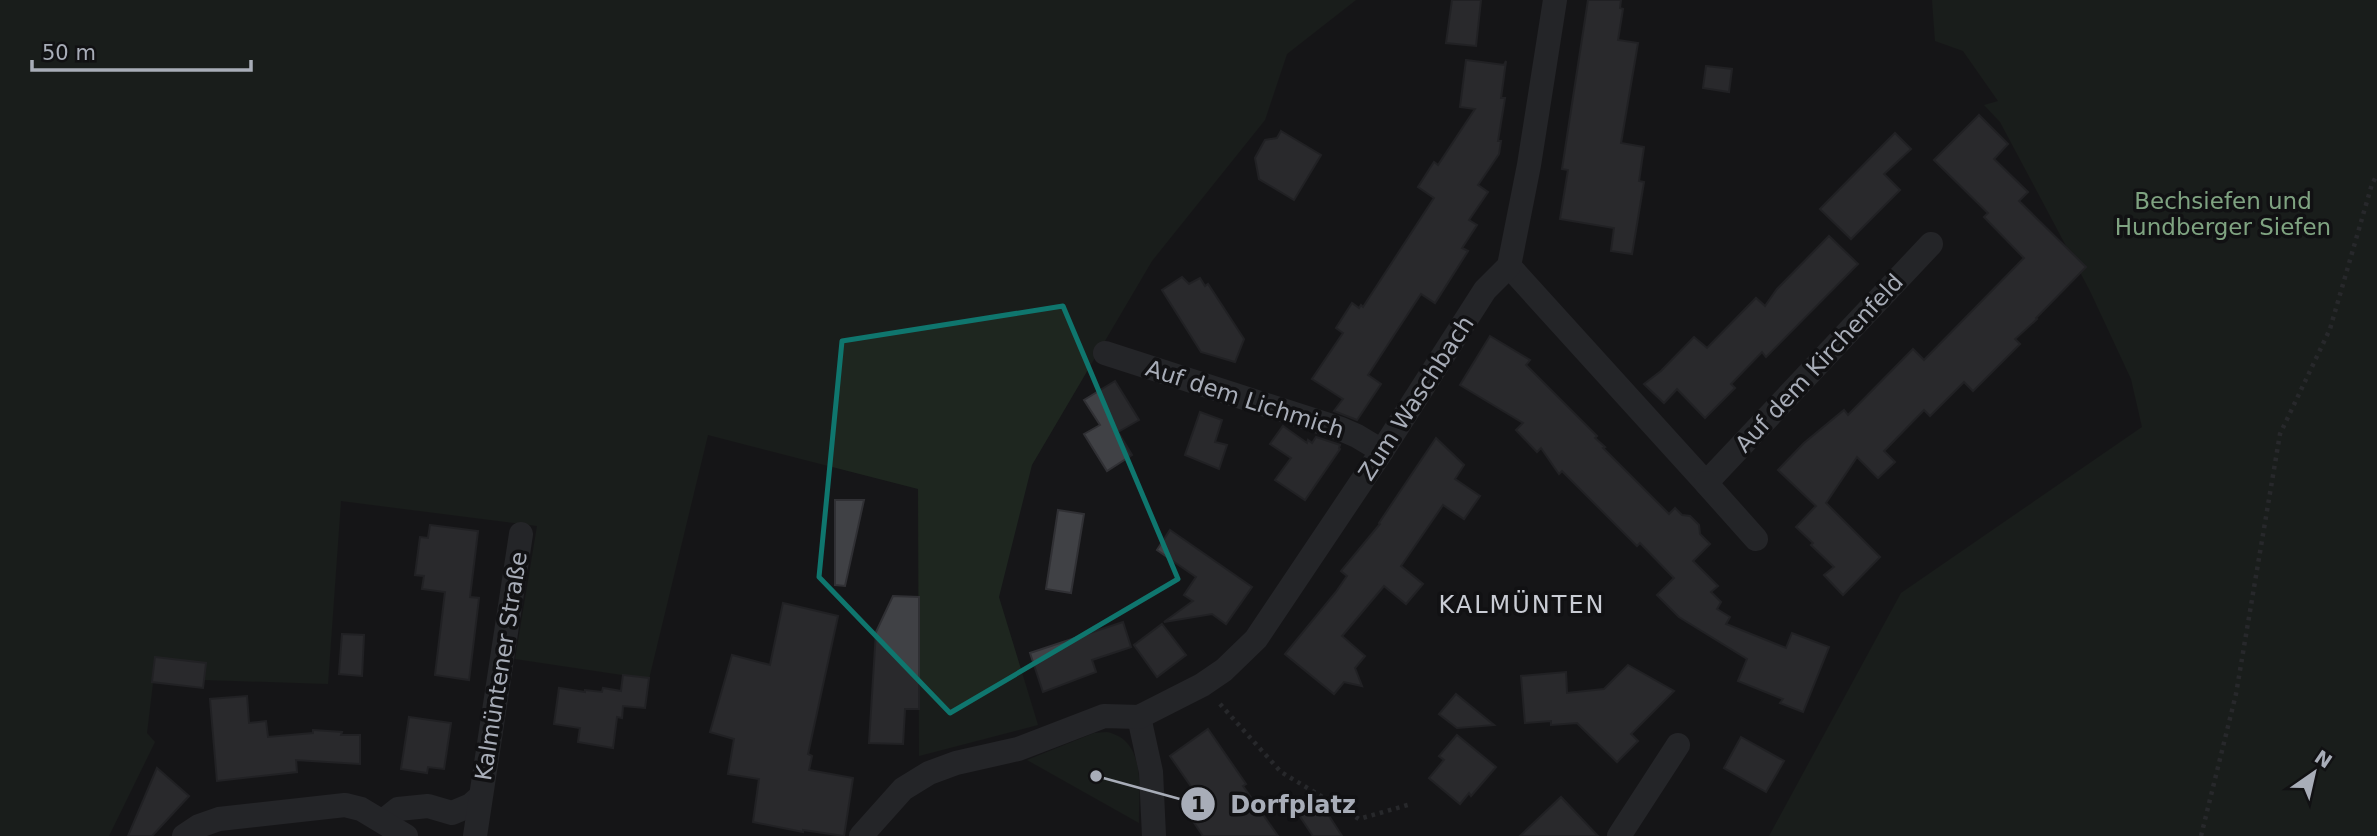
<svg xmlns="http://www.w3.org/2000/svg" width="2377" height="836" font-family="'DejaVu Sans',sans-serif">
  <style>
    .green { fill: #1e261f }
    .building { fill: #404145; stroke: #303034; stroke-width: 2 }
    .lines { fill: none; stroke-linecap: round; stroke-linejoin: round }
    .path { stroke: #3d3f44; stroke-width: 4.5; stroke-dasharray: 3.5 5; stroke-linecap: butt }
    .street { stroke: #37383d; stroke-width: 24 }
    .marked { fill: none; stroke: #0f766e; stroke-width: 5; stroke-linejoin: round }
    .labels { text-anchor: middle; stroke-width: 7; stroke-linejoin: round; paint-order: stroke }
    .park-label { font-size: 23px; fill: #7fa381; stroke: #111113 }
    .street-label { font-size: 23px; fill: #a8adb8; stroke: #111113 }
    .neighbourhood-label { font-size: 24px; letter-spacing: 2px; fill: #c9ccd4; stroke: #111113 }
    .leader { fill: none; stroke: #a8adb8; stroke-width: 2.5 }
    .callout-dot { fill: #a8adb8; stroke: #111113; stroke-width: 2.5 }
    .mark-label { font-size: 21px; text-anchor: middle; font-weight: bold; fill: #111 }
    .callout-label { font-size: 24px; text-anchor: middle; font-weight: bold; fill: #a8adb8; stroke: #111113; stroke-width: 7; stroke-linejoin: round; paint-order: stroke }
  </style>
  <rect width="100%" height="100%" fill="#161618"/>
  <!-- green -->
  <g class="green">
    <polygon points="0,0 1356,0 1287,54 1265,120 1152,261 1032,465 999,597 1038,725 919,756 918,489 708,435 649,679 515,659 537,526 341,501 328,684 204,680 206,663 156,658 147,733 155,742 109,836 0,836"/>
    <polygon points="1932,0 2377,0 2377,836 1769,836 1901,593 2142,427 2131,379 2090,291 2000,122 1984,105 1998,101 1963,51 1935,41"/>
    <path d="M 1107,732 C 1148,741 1138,791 1139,823 L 1027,760 L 1094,733 Z"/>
  </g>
  <!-- building -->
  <g class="building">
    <polygon points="1452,0 1481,0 1476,46 1446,43"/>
    <polygon points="1588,0 1621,0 1620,8 1623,9 1618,40 1638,43 1621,143 1644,147 1639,181 1644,182 1632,254 1611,251 1614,228 1560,219 1568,170 1562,169"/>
    <polygon points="1466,60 1504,65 1506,61 1501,98 1505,98 1498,141 1501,141 1499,154 1478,185 1488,192 1469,220 1477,225 1462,248 1468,251 1435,303 1421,294 1396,332 1368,375 1381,384 1357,420 1334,411 1343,399 1312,379 1343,333 1336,328 1352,303 1359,308 1361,305 1363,307 1434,198 1418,187 1434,162 1438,165 1475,109 1460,107"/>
    <polygon points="1706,66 1732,69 1729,92 1703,88"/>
    <polygon points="1979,115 2008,144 1994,159 2028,192 2019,201 2086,267 2036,318 2037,319 2015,339 2020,344 1973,391 1964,382 1930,416 1924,410 1884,451 1895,462 1878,478 1857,457 1826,503 1880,557 1843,595 1824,575 1834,567 1811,545 1813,543 1796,527 1816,506 1778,470 1804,443 1844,410 1848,415 1913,349 1924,360 2024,258 1984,217 1988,213 1934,160"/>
    <polygon points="1281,131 1321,155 1294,200 1259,179 1255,158 1265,140 1277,138"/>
    <polygon points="1895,133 1911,149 1884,174 1900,190 1851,239 1820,209"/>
    <polygon points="1829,236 1858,264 1766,357 1762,352 1731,384 1735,388 1705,418 1677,389 1664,403 1644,384 1661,371 1694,337 1707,348 1756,298 1765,306 1777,289"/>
    <polygon points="1182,277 1189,284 1200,278 1205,286 1208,284 1244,339 1235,362 1201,352 1162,290"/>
    <polygon points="1490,336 1530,360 1526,365 1597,436 1595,438 1605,447 1603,448 1669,514 1675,508 1682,515 1690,516 1699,525 1700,534 1710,544 1693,561 1718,586 1711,592 1721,602 1717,609 1730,617 1726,624 1786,648 1792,633 1829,647 1803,712 1780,703 1783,699 1738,681 1747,659 1679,617 1657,595 1674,578 1640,543 1637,546 1562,471 1559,474 1541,448 1537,452 1516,430 1523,423 1460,385"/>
    <polygon points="1115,381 1139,420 1118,432 1132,455 1107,471 1084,434 1100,425 1084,400"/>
    <polygon points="1200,412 1222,420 1215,442 1227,445 1219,469 1185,455"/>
    <polygon points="1283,426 1307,443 1308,440 1312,443 1316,437 1340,445 1339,448 1340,449 1305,500 1275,480 1291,458 1270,444"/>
    <polygon points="1436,438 1464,465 1455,479 1480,496 1464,519 1443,505 1401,566 1423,584 1406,604 1384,586 1342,636 1365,656 1355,668 1362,686 1344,682 1334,694 1285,654 1336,592 1347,576 1341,571 1380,524 1379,523"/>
    <polygon points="835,500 864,500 845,586 835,585"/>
    <polygon points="1058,510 1084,514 1071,593 1046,589"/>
    <polygon points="430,525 478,531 470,597 479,598 469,680 435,675 445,592 422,589 424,576 415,575 420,537 428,538"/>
    <polygon points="1170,530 1252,587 1226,624 1212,614 1164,622 1193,601 1184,595 1196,577 1157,550"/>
    <polygon points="893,596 919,597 919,709 905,709 903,744 869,743 876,632"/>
    <polygon points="783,603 838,616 808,754 812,756 809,770 853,778 844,836 803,830 803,832 753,822 759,779 728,774 734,739 710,732 732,655 770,665"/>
    <polygon points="1123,622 1131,647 1092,660 1096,672 1043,692 1030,653"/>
    <polygon points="1162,624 1186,655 1157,677 1134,645"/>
    <polygon points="342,634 364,635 362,676 339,674"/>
    <polygon points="155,657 206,663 203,688 152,682"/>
    <polygon points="1628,665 1674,691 1631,734 1638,741 1617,762 1577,723 1551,725 1551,721 1525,723 1521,676 1566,672 1567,693 1604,689"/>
    <polygon points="623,675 649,678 645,708 623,706 622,718 617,717 613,748 578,742 580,728 554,724 559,688 585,692 585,690 602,692 603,688 621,691"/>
    <polygon points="1456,694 1494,725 1457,728 1439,714"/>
    <polygon points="247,696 249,723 266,721 268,737 313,733 313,730 342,732 341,735 360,735 360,764 296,760 297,772 217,781 210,699"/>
    <polygon points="409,717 451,723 444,769 428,767 427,773 401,769"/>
    <polygon points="1208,729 1246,784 1243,786 1278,836 1203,836 1193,821 1208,811 1170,756"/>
    <polygon points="1457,735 1496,767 1471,796 1469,793 1460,804 1429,778 1444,760 1439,756"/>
    <polygon points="1741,737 1784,761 1766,792 1724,768"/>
    <polygon points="157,768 189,796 152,836 128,836"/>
    <polygon points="1561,797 1598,836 1520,836"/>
    <polygon points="1320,802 1342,836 1313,836 1299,815"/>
  </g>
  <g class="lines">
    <!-- path -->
    <g class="path">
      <polyline points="1220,704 1281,772 1359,819 1411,804"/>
      <polyline points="2201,836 2236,694 2280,434 2330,329 2372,184 2377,175"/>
    </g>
    <!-- street -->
    <g class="street">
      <polyline points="1509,266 1706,483 1931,244"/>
      <polyline points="1105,353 1341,429 1357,436 1382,451"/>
      <polyline points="1706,483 1756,539"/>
      <polyline points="1139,717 1151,772 1154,836"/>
      <polyline points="383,821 398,809 428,806 452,813 471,805 480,797"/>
      <polyline points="184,836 199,826 219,819 345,805 361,809 406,836"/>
      <polyline points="475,836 521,534"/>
      <polyline points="861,836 903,789 929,773 956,763 1018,749 1104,716 1139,717 1202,685 1224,670 1256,639 1382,451 1485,290 1509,266 1529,165 1555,0"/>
      <polyline points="1619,836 1678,745"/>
    </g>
  </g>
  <!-- marked area -->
  <path d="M0 0H2377V836H0ZM 1063,306 L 1178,579 L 950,713 L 819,577 L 842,341 Z" fill="#161618" fill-opacity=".55" fill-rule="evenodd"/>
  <path class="marked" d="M 1063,306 L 1178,579 L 950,713 L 819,577 L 842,341 Z"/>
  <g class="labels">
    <!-- park labels -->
    <g class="park-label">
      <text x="2223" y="209">Bechsiefen und<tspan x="2223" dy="26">Hundberger Siefen</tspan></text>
    </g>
    <!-- street labels -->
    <g class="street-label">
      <text transform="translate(1819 363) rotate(-47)" y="8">Auf dem Kirchenfeld</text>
      <text transform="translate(1416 398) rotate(-57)" y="8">Zum Waschbach</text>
      <text transform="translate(1245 399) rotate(18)" y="8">Auf dem Lichmich</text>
      <text transform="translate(501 666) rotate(-81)" y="8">Kalmüntener Straße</text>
    </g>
    <!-- neighbourhood labels -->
    <g class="neighbourhood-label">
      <text x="1522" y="613">KALMÜNTEN</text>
    </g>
  </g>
  <!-- callouts -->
  <path class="leader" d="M1096 776L1198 804"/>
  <g class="callout-dot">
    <circle cx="1096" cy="776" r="7"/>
    <circle cx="1198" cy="804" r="18"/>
  </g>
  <g class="mark-label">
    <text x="1198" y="812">1</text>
  </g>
  <g class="callout-label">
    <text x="1293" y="813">Dorfplatz</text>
  </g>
  <!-- north arrow -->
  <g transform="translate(2314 773) rotate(34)" stroke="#111113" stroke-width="5" paint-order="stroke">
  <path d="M0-5L12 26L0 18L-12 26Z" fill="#a8adb8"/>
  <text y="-10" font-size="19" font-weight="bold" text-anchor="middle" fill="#a8adb8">N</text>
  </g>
  <!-- scale -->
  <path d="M32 60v10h219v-10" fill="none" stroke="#a8adb8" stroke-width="3.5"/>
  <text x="42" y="60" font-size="21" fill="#a8adb8" stroke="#111113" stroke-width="5" paint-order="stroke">50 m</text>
</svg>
